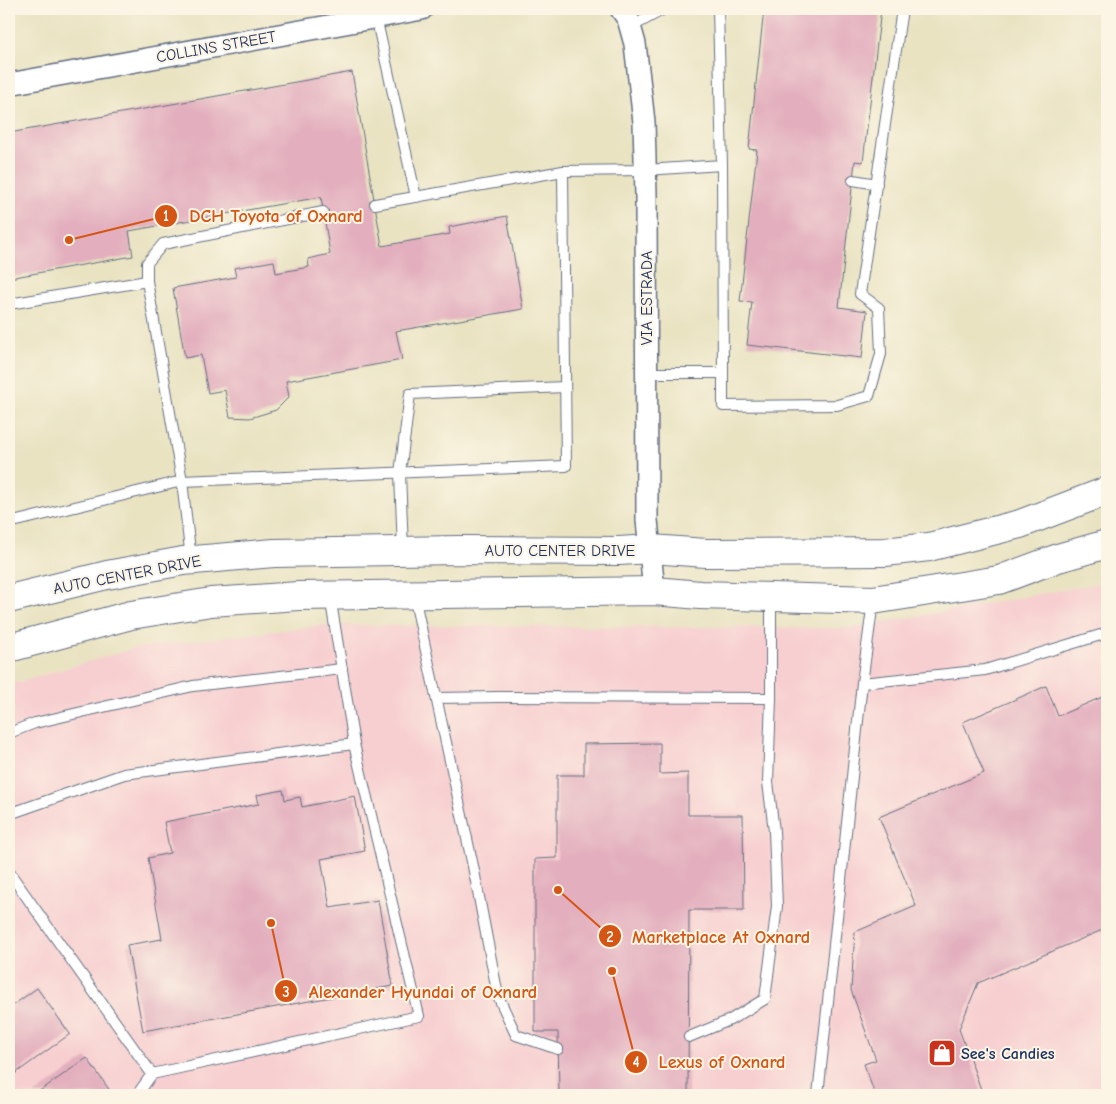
<svg xmlns="http://www.w3.org/2000/svg" width="1116" height="1104" font-family="'Comic Neue',sans-serif">
  <style>
    .built { fill: #f7cfd0 }
    .building { fill: #e3afbe }
    .lines { fill: none; stroke-linecap: round; stroke-linejoin: round }
    .lane-casing { stroke: #636e81; stroke-width: 12 }
    .street-casing { stroke: #636e81; stroke-width: 24 }
    .secondary-casing { stroke: #636e81; stroke-width: 30 }
    .lane { stroke: #fff; stroke-width: 10 }
    .street { stroke: #fff; stroke-width: 21 }
    .secondary { stroke: #fff; stroke-width: 28 }
    .labels { text-anchor: middle; stroke-width: 4; stroke-linejoin: round; paint-order: stroke }
    .street-label { font-size: 16px; fill: #1b2f5e; stroke: #fcf5e5 }
    .poi-label { font-size: 16px; font-weight: bold; fill: #1b2f5e; stroke: #fcf5e5; text-anchor: start }
    .leader { fill: none; stroke: #d45514; stroke-width: 2 }
    .callout-dot { fill: #d45514; stroke: #fcf5e5; stroke-width: 2 }
    .mark-label { font-size: 15px; text-anchor: middle; font-weight: bold; fill: #fff }
    .callout-label { font-size: 18px; text-anchor: middle; font-weight: bold; fill: #d45514; stroke: #fcf5e5; stroke-width: 4; stroke-linejoin: round; paint-order: stroke }
  </style>
  <rect width="100%" height="100%" fill="#fcf5e5"/>
  <filter id="ink" filterUnits="userSpaceOnUse"><feTurbulence type="fractalNoise" baseFrequency=".02" numOctaves="2"/><feDisplacementMap in="SourceGraphic" scale="10" xChannelSelector="R" yChannelSelector="G"/><feConvolveMatrix kernelMatrix="1 2 1 2 8 2 1 2 1" color-interpolation-filters="sRGB"/></filter>
  <filter id="wash" filterUnits="userSpaceOnUse"><feTurbulence type="fractalNoise" baseFrequency=".0096" numOctaves="4" result="noise"/><feDisplacementMap in="SourceGraphic" scale="20" xChannelSelector="R" yChannelSelector="G"/><feGaussianBlur stdDeviation="1.12" result="paint"/><feColorMatrix in="noise" values="0 0 0 0 0 0 0 0 0 0 0 0 0 0 0 0 0 1.4 0 .05"/><feComposite in="paint" operator="in"/></filter>
  <g filter="url(#wash)">
    <rect width="100%" height="100%" fill="#e9e3c2"/>
    <!-- built -->
    <polygon class="built" points="1107,582 1107,1095 9,1095 9,685 135,648 324,625 851,628"/>
    <g id="blocks">
      <!-- building -->
      <g class="building">
        <polygon points="764,9 808,9 850,13 851,9 881,9 863,162 855,161 839,307 867,311 862,358 747,345 752,302 740,301 757,150 749,149"/>
        <polygon points="352,72 382,246 450,234 449,227 507,216 523,309 396,331 402,360 286,381 289,397 276,410 250,418 230,417 225,390 208,393 201,355 185,358 173,288 236,277 234,268 274,261 276,273 309,267 308,259 330,254 321,197 129,231 133,256 9,278 9,133"/>
        <polygon points="1046,686 1058,716 1107,695 1107,928 978,983 959,1029 983,1095 875,1095 864,1064 876,1060 851,990 855,932 916,906 879,817 984,773 963,722"/>
        <polygon points="660,743 660,774 688,773 688,815 743,815 744,910 689,910 688,1095 559,1095 558,1032 535,1032 535,859 557,858 557,775 584,775 584,744"/>
        <polygon points="283,790 285,800 300,797 302,807 355,796 365,851 321,859 330,908 378,900 393,986 143,1031 127,945 162,939 148,858 170,853 164,822 259,804 257,795"/>
        <polygon points="37,988 70,1034 9,1078 9,1008"/>
        <polygon points="87,1058 113,1095 34,1095"/>
      </g>
    </g>
  </g>
  <g filter="url(#ink)">
    <use href="#blocks" fill-opacity="0" stroke="#636e81" stroke-width="1"/>
    <g class="lines">
      <defs>
        <g id="lane">
          <polyline points="376,17 416,197"/>
          <polyline points="631,27 664,9"/>
          <polyline points="722,165 723,373"/>
          <polyline points="853,180 877,184"/>
          <polyline points="375,204 563,171"/>
          <polyline points="147,281 147,263 163,244 323,212"/>
          <polyline points="9,304 147,281 182,481 191,559"/>
          <polyline points="646,373 723,373 723,406 837,405 869,396 881,354 879,308 860,294 902,9"/>
          <polyline points="9,523 182,481 566,466 563,171 646,170 722,165 718,9"/>
          <polyline points="403,550 400,473 410,394 565,387"/>
          <polyline points="414,596 473,866 498,996 516,1035 558,1049"/>
          <polyline points="862,683 985,670 1107,633"/>
          <polyline points="437,698 498,697 771,698"/>
          <polyline points="9,733 35,723 193,686 342,669"/>
          <polyline points="9,814 124,774 354,744"/>
          <polyline points="9,872 152,1074 419,1016 354,744 330,596"/>
          <polyline points="689,1037 730,1020 765,999 777,906 774,831 768,782 771,698 771,599"/>
          <polyline points="137,1095 152,1074"/>
          <polyline points="818,1095 862,683 873,602"/>
        </g>
        <g id="street">
          <polyline points="621,9 628,19 635,44 644,122 646,195 647,520 654,591"/>
          <polyline points="9,84 422,9"/>
        </g>
        <g id="secondary">
          <polyline points="9,599 107,575 183,561 274,553 458,550 619,551 651,549 706,553 885,552 929,547 1020,524 1107,491"/>
          <polyline points="9,648 131,615 211,602 298,596 654,591 700,595 873,600 999,580 1058,558 1107,544"/>
        </g>
      </defs>
      <!-- lane casing -->
      <use href="#lane" class="lane-casing"/>
      <!-- street casing -->
      <use href="#street" class="street-casing"/>
      <!-- secondary casing -->
      <use href="#secondary" class="secondary-casing"/>
      <!-- lane -->
      <use href="#lane" class="lane"/>
      <!-- street -->
      <use href="#street" class="street"/>
      <!-- secondary -->
      <use href="#secondary" class="secondary"/>
    </g>
  </g>
  <!-- icons -->
  <defs>
    <symbol id="shop-square" viewBox="-11 -11 22 22"><rect x="-9" y="-9" width="18" height="18" rx="4" fill="#c8321e" stroke="#fcf5e5"/><path d="M-5-2.5h2.3a2.7 3.5 0 0 1 5.4 0H5L5.5 6h-11ZM-1.5-2.5h3a1.5 2.3 0 0 0-3 0Z" fill="#fff"/></symbol>
  </defs>
  <g fill-rule="evenodd">
    <use href="#shop-square" x="926" y="1037" width="32" height="32"/>
  </g>
  <g class="labels">
    <!-- street labels -->
    <g class="street-label">
      <text transform="translate(216 46) rotate(-10)" y="6">COLLINS STREET</text>
      <text transform="translate(646 298) rotate(-90)" y="6">VIA ESTRADA</text>
      <text x="560" y="556">AUTO CENTER DRIVE</text>
      <text transform="translate(127 574) rotate(-11)" y="6">AUTO CENTER DRIVE</text>
    </g>
    <!-- poi labels -->
    <g class="poi-label">
      <text x="961" y="1059">See's Candies</text>
    </g>
  </g>
  <!-- callouts -->
  <path class="leader" d="M69 240L166 216M558 890L610 936M271 923L286 991M612 971L636 1062"/>
  <g class="callout-dot">
    <circle cx="69" cy="240" r="5"/>
    <circle cx="558" cy="890" r="5"/>
    <circle cx="271" cy="923" r="5"/>
    <circle cx="612" cy="971" r="5"/>
    <circle cx="166" cy="216" r="12"/>
    <circle cx="610" cy="936" r="12"/>
    <circle cx="286" cy="991" r="12"/>
    <circle cx="636" cy="1062" r="12"/>
  </g>
  <g class="mark-label">
    <text x="166" y="221">1</text>
    <text x="610" y="942">2</text>
    <text x="286" y="997">3</text>
    <text x="636" y="1067">4</text>
  </g>
  <g class="callout-label">
    <text x="276" y="222">DCH Toyota of Oxnard</text>
    <text x="721" y="943">Marketplace At Oxnard</text>
    <text x="423" y="998">Alexander Hyundai of Oxnard</text>
    <text x="722" y="1068">Lexus of Oxnard</text>
  </g>
  <!-- margin -->
  <rect width="1116" height="1104" fill="none" stroke="#fcf5e5" stroke-width="30"/>
</svg>
